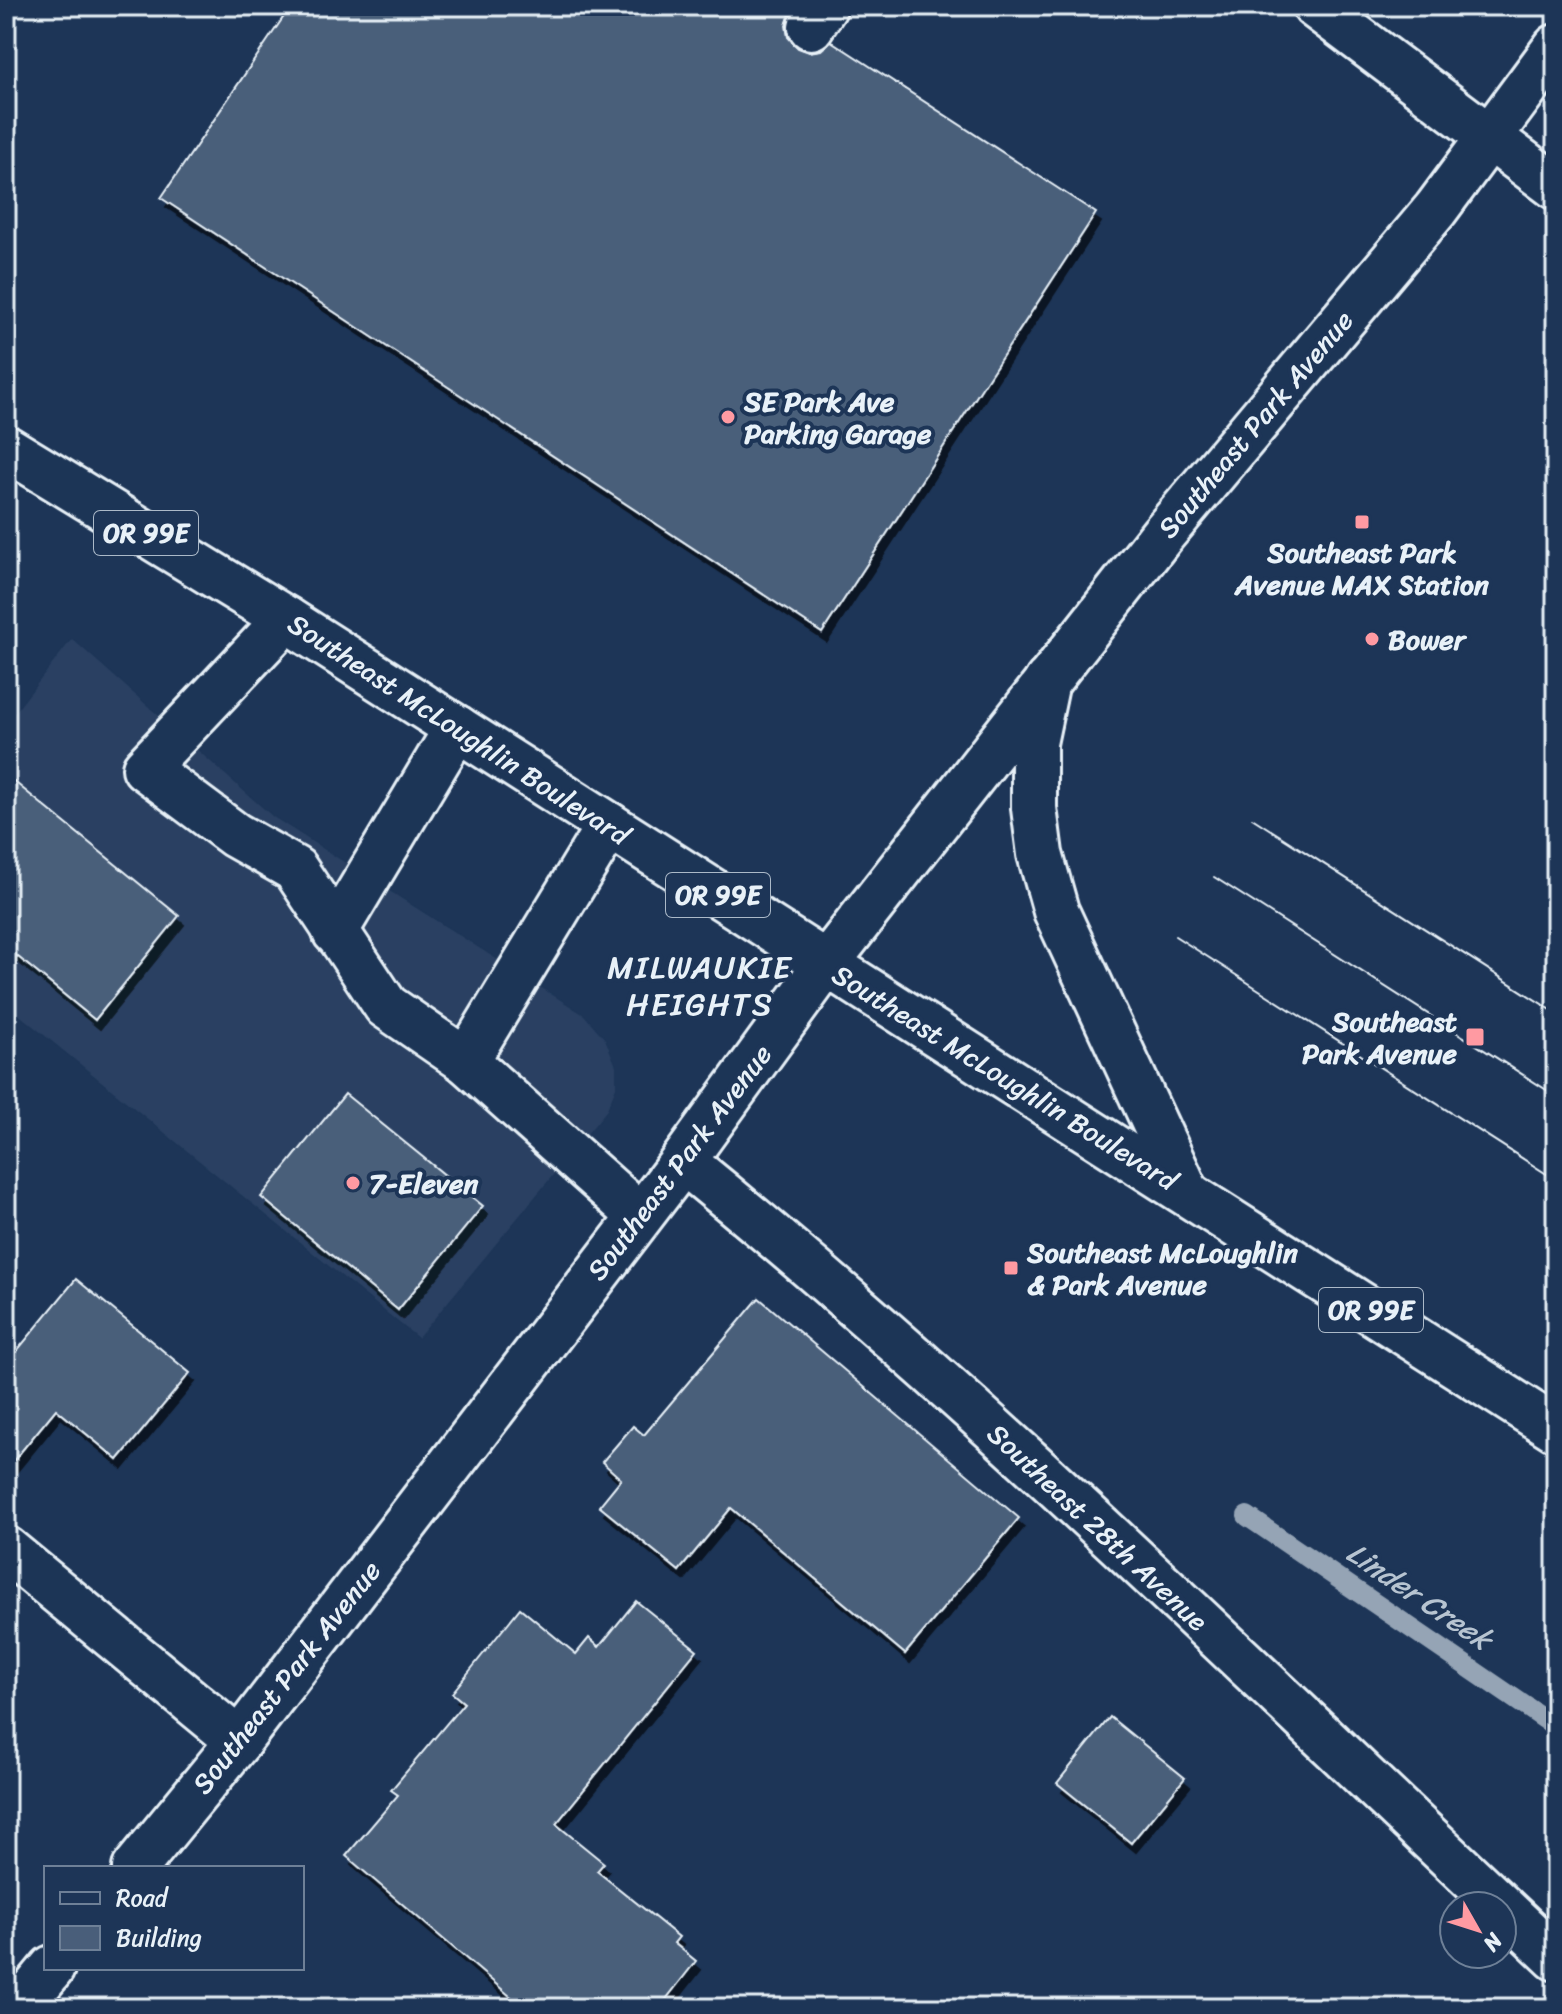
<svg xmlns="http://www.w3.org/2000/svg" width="1562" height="2014" font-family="Sriracha,sans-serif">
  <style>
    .built { fill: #2a4162 }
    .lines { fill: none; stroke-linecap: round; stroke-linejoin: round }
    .stream { stroke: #95a4b5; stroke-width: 20 }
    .building { fill: #495e7a; stroke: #e8f1f8; stroke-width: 2; filter: url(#shadow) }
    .minor-casing { stroke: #e8f1f8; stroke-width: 50 }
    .major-casing { stroke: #e8f1f8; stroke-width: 50 }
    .minor { stroke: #1d3557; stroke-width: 44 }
    .major { stroke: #1d3557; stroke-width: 44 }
    .tram { stroke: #e8f1f8; stroke-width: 2 }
    .poi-dot { fill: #ff9aa2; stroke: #1d3557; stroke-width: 3 }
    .labels { text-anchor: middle; stroke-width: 8; stroke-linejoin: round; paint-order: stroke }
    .shield { fill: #1d3557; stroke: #abb9c8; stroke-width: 2 }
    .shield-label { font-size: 26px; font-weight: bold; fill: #e8f1f8 }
    .poi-label { font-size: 28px; font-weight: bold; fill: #e8f1f8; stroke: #1d3557; text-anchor: start }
    .street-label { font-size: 28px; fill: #e8f1f8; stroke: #1d3557 }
    .water-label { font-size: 30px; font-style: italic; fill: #b7c4d1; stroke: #1d3557 }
    .quarter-label { font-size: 32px; letter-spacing: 2px; fill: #e8f1f8; stroke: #1d3557 }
  </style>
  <defs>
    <filter id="shadow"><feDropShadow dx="5" dy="9" stdDeviation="0" flood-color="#0009"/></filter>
  </defs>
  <rect width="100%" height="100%" fill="#1d3557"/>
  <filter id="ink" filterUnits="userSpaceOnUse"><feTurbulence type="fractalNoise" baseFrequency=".0125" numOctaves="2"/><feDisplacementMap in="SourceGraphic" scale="16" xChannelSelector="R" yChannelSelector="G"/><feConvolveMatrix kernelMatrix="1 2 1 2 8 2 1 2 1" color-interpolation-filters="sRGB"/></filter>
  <g filter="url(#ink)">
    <!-- built -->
    <polygon class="built" points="72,639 273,817 584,1015 605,1039 616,1066 616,1087 606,1111 418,1338 6,1004 6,724"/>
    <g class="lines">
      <!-- stream -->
      <polyline class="stream" points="1247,1516 1556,1727"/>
    </g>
    <!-- building -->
    <g class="building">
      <polygon points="291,6 778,6 790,14 786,25 788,37 798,48 809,52 821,50 831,41 1096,213 822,633 161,198"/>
      <polygon points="6,775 179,916 95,1020 6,947"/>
      <polygon points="345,1094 483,1206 398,1310 261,1197"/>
      <polygon points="76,1279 190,1373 118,1460 56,1409 6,1470 6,1364"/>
      <polygon points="759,1298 1019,1518 905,1654 731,1508 679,1571 599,1506 621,1479 602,1462 633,1426 644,1435"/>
      <polygon points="636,1601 697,1650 556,1824 604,1863 597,1871 679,1937 674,1943 696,1961 659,2008 524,2008 346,1856 398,1795 391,1790 464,1703 452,1693 520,1608 576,1654 589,1638 599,1647"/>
      <polygon points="1110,1717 1185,1778 1131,1843 1057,1783"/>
    </g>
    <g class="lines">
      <defs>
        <g id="minor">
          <polyline points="1315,6 1556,187"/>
          <polyline points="811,27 825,6"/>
          <polyline points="286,619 145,768 235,835 295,869 386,1006 466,1061 640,1216"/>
          <polyline points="335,932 457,728"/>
          <polyline points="826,964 1163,534 1436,209 1556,47"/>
          <polyline points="466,1061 609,825"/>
          <path d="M 683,1161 C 970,1394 1233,1653 1501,1906"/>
          <polyline points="6,1549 239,1741"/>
          <polyline points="1502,1907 1556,1958"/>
        </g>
        <g id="major">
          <polyline points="6,448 286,619 1556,1429"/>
          <polyline points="1047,681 1034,743 1034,808 1040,854 1056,911 1186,1191"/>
          <polyline points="135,1868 239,1741 683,1161 826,964"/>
          <polyline points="19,2008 52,1968"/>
        </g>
      </defs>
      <!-- minor casing -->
      <use href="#minor" class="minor-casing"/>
      <!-- major casing -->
      <use href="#major" class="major-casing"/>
      <!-- minor -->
      <use href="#minor" class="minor"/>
      <!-- major -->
      <use href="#major" class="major"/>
      <!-- tram -->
      <g class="tram">
        <polyline points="1252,818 1556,1013"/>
        <polyline points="1214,877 1556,1096"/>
        <polyline points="1175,936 1556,1180"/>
      </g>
    </g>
  </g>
  <!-- markers -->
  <g class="poi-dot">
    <circle cx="728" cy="417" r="8"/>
    <rect x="1354" y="514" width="16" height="16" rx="4"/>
    <circle cx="1372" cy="639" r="8"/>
    <rect x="1465" y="1027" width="20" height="20" rx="4"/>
    <circle cx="353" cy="1183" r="8"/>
    <rect x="1003" y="1260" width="16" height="16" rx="4"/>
  </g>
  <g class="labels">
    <!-- shield labels -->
    <g class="shield">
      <rect x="94" y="511" width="104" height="44" rx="6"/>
      <rect x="666" y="873" width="104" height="44" rx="6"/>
      <rect x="1319" y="1288" width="104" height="44" rx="6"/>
    </g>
    <g class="shield-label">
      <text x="146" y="542">OR 99E</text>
      <text x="718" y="904">OR 99E</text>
      <text x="1371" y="1319">OR 99E</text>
    </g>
    <!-- poi labels -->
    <g class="poi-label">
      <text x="744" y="411">SE Park Ave<tspan x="744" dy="32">Parking Garage</tspan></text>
      <text x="1362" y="562" text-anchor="middle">Southeast Park<tspan x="1362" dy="32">Avenue MAX Station</tspan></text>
      <text x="1388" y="649">Bower</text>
      <text x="1457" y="1031" text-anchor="end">Southeast<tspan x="1457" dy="32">Park Avenue</tspan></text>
      <text x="369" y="1193">7-Eleven</text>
      <text x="1027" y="1262">Southeast McLoughlin<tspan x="1027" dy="32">&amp; Park Avenue</tspan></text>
    </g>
    <!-- street labels -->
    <g class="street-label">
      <text transform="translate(1255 424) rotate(-50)" y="10">Southeast Park Avenue</text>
      <text transform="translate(459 729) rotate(33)" y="10">Southeast McLoughlin Boulevard</text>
      <text transform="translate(1005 1077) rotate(32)" y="10">Southeast McLoughlin Boulevard</text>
      <text transform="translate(679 1162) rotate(-53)" y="10">Southeast Park Avenue</text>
      <text transform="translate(1098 1527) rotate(43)" y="10">Southeast 28th Avenue</text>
      <text transform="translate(286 1677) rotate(-52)" y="10">Southeast Park Avenue</text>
    </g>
    <!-- water labels -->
    <g class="water-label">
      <text transform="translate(1419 1596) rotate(34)" y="10">Linder Creek</text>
    </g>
    <!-- quarter labels -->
    <g class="quarter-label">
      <text x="700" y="978">MILWAUKIE<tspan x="700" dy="37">HEIGHTS</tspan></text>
    </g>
  </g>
  <!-- margin -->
  <rect width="1562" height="2014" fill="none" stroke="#1d3557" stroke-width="32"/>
  <rect x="16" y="16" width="1530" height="1982" fill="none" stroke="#e8f1f8" stroke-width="3" filter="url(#ink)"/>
  <!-- legend -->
  <rect x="44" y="1866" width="260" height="104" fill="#1d3557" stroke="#6e8097" stroke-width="2"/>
  <rect x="60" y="1892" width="40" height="12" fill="#1d3557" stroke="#6e8097" stroke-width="2"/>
  <text x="116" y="1906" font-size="24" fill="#e8f1f8">Road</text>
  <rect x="60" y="1926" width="40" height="24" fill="#495e7a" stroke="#6e8097" stroke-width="2"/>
  <text x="116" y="1946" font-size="24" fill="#e8f1f8">Building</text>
  <!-- north arrow -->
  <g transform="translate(1478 1930) rotate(129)"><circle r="38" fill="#1d3557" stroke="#6e8097" stroke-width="2"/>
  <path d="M0-6L14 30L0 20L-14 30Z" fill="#ff9aa2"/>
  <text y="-12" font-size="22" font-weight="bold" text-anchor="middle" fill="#e8f1f8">N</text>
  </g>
</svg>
